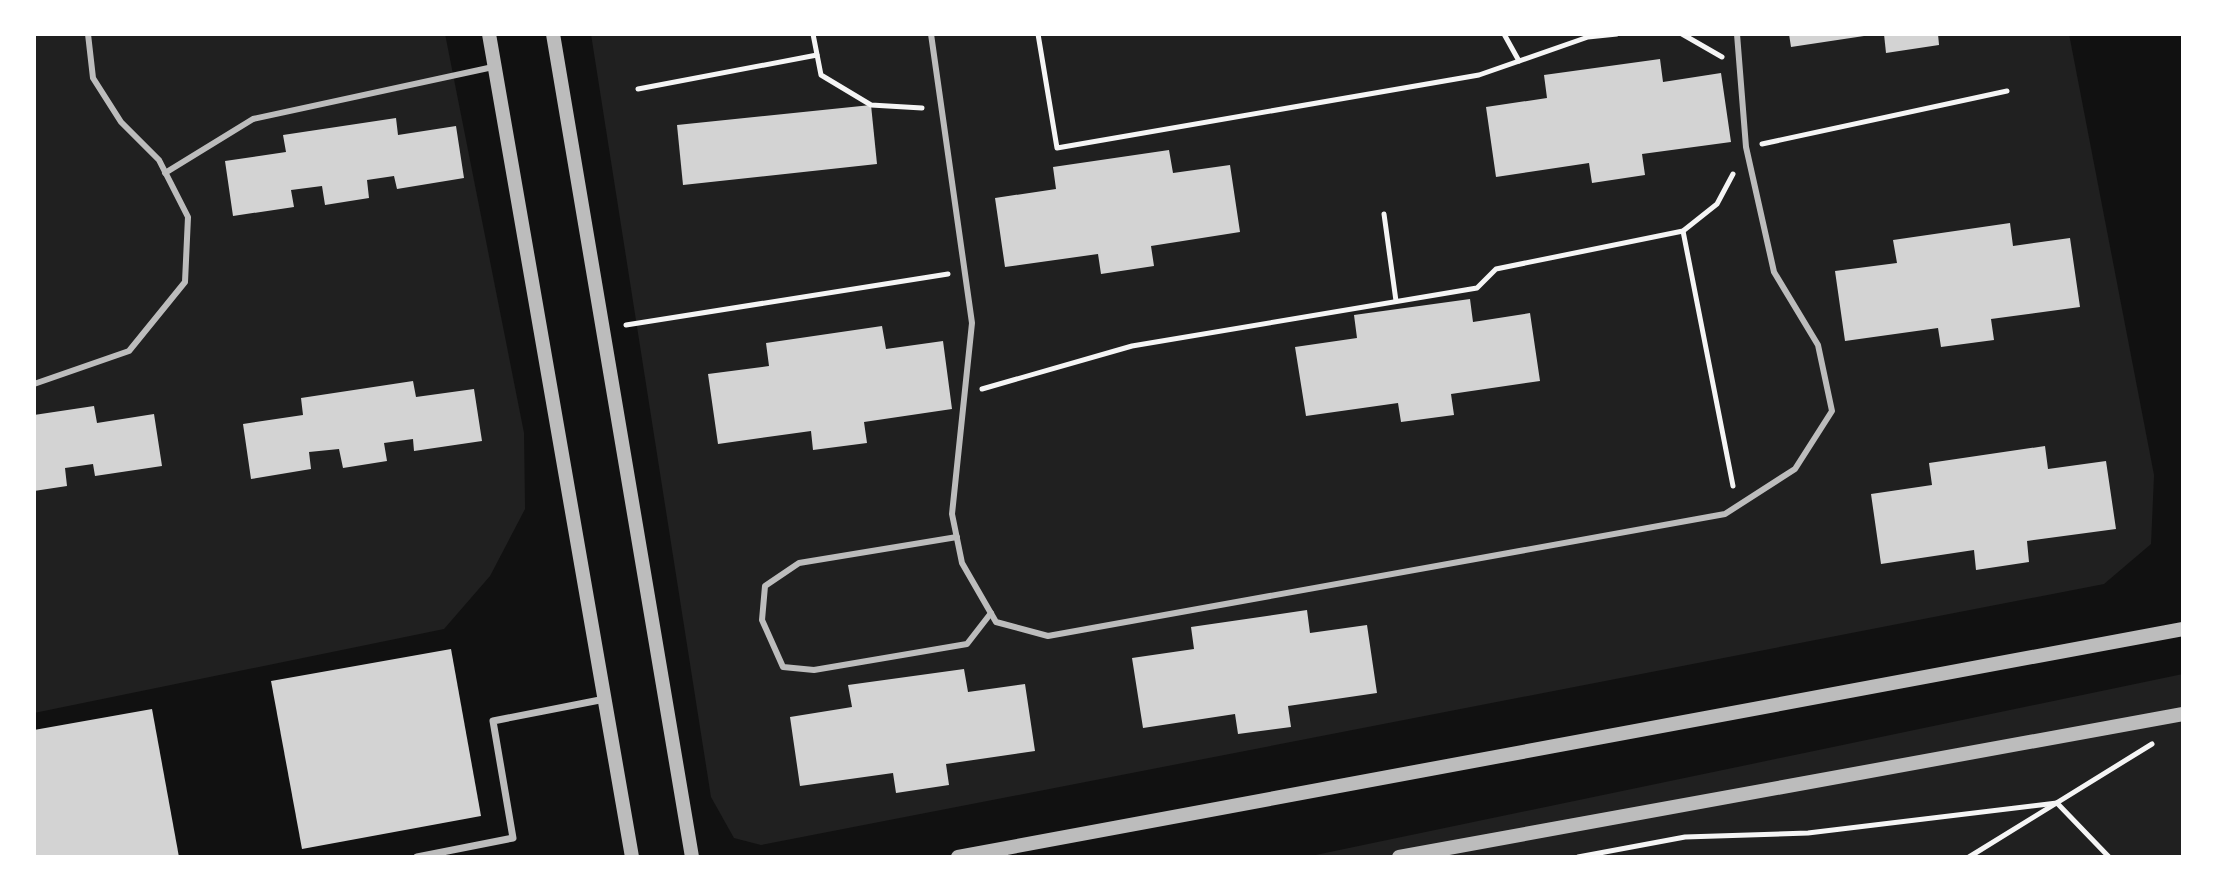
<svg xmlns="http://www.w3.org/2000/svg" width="2217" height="891" font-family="'Alegreya Sans',sans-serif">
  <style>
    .green { fill: #202020 }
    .building { fill: #d3d3d3 }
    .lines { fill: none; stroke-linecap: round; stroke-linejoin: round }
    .path { stroke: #f5f5f5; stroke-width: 5 }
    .service { stroke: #bcbcbc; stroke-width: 6 }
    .pedestrian { stroke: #bcbcbc; stroke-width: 7 }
    .tertiary { stroke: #bcbcbc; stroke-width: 14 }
  </style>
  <rect width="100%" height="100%" fill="#111"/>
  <!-- green -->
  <g class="green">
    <polygon points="34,34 445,34 524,433 525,509 490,576 444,629 34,713"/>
    <polygon points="591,34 2069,34 2154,475 2151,544 2104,584 761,845 734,838 711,797"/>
    <polygon points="2183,674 2183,857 1306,857"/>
  </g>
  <!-- building -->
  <g class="building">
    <polygon points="1789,34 1864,34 1864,36 1791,47"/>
    <polygon points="1884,34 1938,34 1939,45 1886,53"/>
    <polygon points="1660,59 1663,82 1721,73 1731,142 1642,154 1645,175 1592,183 1589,163 1496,177 1486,107 1547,98 1544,75"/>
    <polygon points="871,105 877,164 683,185 677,125"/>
    <polygon points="396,118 398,135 456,126 464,178 397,189 394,176 367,180 369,198 325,205 322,186 291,190 294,207 233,216 225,161 286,152 283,135"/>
    <polygon points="1169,150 1173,173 1230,165 1240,232 1151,246 1154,266 1101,274 1098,254 1005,267 995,198 1056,189 1053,167"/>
    <polygon points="2010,223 2013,246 2070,238 2080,307 1991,319 1994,340 1941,347 1938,328 1845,341 1835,271 1897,263 1893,240"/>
    <polygon points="1470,299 1473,322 1530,313 1540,381 1451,394 1454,415 1401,422 1398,403 1306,416 1295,347 1357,338 1354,315"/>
    <polygon points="882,326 886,349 943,341 952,409 864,422 867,443 813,450 811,431 718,444 708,374 769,366 766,343"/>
    <polygon points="413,381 416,397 474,389 482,441 414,451 413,439 384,443 387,461 343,468 339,449 309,452 311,469 251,479 243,424 303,415 301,398"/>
    <polygon points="94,406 97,423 154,414 162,466 95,476 93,464 65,468 67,486 34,491 34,415"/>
    <polygon points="2045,446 2048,469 2106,461 2116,529 2027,541 2029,562 1976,570 1974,550 1881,564 1871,494 1932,485 1929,463"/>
    <polygon points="1307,610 1310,633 1367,625 1377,693 1288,706 1291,727 1238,734 1235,714 1143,728 1132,658 1194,649 1191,627"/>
    <polygon points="451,649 481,816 302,849 271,681"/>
    <polygon points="964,669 968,692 1025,684 1035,751 946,764 949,785 896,793 893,773 800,786 790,717 852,707 848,685"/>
    <polygon points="152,709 179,857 34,857 34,730"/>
  </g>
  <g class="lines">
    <!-- path -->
    <g class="path">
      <polyline points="813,34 821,75 871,105 922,108"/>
      <polyline points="1038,34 1057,148 1479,75 1588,37 1617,34"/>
      <polyline points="1504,34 1519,61"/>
      <polyline points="1682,34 1722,57"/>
      <polyline points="638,89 817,55"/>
      <polyline points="1762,144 2007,91"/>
      <polyline points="1384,214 1396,301"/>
      <polyline points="1683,231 1733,486"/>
      <polyline points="626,325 948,274"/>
      <polyline points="982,389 1132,346 1477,288 1496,269 1683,231 1717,204 1733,174"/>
      <polyline points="1578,857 1685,837 1808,833 2057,803 2109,857"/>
      <polyline points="1969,857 2152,744"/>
    </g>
    <!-- service -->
    <g class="service">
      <polyline points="931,34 972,323 952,514 962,563 996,622 1048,636 1725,514 1795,469 1832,411 1818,345 1774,272 1746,147 1737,34"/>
      <polyline points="165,173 253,119 493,67"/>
      <polyline points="34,384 129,351 185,282 188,217 159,160 121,122 93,78 88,34"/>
      <polyline points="957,537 799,563 765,586 762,620 783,667 814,670 967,644 991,613"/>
    </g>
    <!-- pedestrian -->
    <polyline class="pedestrian" points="417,857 513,838 493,721 605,699"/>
    <!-- tertiary -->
    <g class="tertiary">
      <polyline points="489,34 632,857"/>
      <polyline points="553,34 692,857"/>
      <polyline points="958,857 2183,629"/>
      <polyline points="1399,857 2183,714"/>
    </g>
  </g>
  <!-- border -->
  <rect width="2217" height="891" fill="none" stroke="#ffffff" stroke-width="72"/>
</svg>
